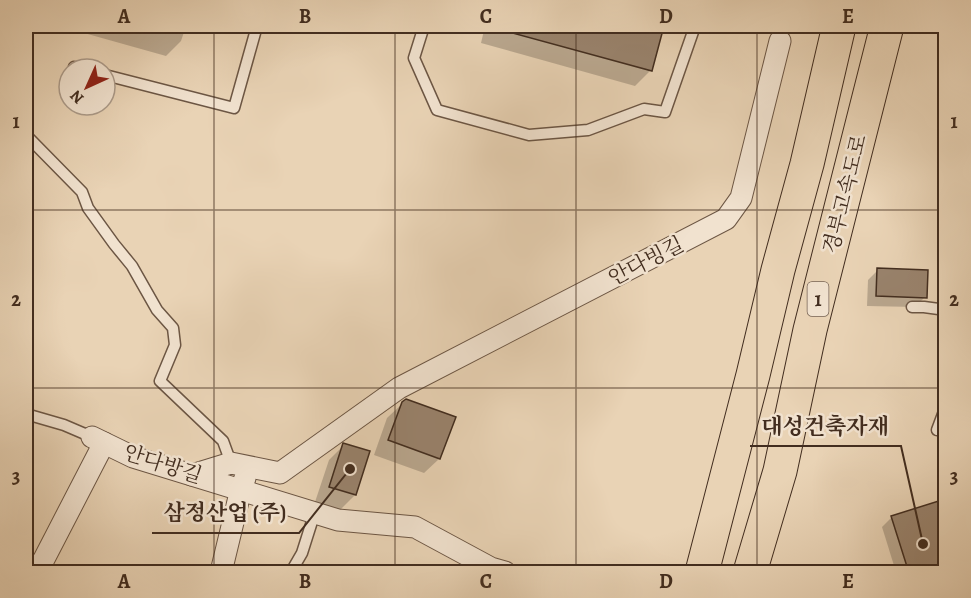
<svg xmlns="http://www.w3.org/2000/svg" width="971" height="598" font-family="Alegreya,'Noto Serif KR',serif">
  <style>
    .shadow { fill: #0003 }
    .building { fill: #99836d; stroke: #422d1f; stroke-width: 1.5 }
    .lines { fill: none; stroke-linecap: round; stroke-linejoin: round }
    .lane-casing { stroke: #6c5644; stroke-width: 13 }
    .street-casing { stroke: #6c5644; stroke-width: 23 }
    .highway-casing { stroke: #422d1f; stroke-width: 35 }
    .lane { stroke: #f1e2cf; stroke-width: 10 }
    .street { stroke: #f1e2cf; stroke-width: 21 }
    .highway { stroke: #e9d3b5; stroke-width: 33 }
    .grid { fill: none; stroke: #422d1f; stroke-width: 1.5; stroke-opacity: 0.55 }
    .labels { text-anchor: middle; stroke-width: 5; stroke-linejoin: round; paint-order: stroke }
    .shield { fill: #f1e2cf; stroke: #766354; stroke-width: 1.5 }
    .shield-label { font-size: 20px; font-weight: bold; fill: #422d1f }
    .street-label { font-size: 21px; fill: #422d1f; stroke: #f1e2cf }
    .leader { fill: none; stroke: #422d1f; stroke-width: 2 }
    .callout-dot { fill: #422d1f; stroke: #f1e2cf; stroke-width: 2 }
    .callout-label { font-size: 22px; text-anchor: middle; font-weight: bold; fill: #422d1f; stroke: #f1e2cf; stroke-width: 5; stroke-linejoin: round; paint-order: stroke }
    .neatline { fill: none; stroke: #422d1f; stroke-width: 2 }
    .grid-label { font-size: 20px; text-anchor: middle; font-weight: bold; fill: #422d1f }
  </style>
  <rect width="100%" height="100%" fill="#e9d3b5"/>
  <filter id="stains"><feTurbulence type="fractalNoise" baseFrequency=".00333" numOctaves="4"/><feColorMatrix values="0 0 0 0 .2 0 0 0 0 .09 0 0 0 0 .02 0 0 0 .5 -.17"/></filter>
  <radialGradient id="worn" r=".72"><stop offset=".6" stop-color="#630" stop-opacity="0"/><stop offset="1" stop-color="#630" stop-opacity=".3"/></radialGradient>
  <!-- shadow -->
  <g class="shadow">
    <polygon points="59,26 186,26 181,41 166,56"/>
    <polygon points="485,26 663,26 650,71 635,86 481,43"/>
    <polygon points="878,270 925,297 915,307 867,306 868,280"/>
    <polygon points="403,403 439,459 424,473 374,455 387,418"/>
    <polygon points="344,445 368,452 355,495 340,510 315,502 329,460"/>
    <polygon points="946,501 946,572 896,572 882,527 892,517"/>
  </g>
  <!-- building -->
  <g class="building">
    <polygon points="506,26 664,26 652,71 505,31"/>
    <polygon points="877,268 928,270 927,298 876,296"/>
    <polygon points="406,399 456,417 440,459 388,440 402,402"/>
    <polygon points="343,443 370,451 356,495 329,487"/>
    <polygon points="945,499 945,573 909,573 891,516"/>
  </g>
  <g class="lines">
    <defs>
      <g id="lane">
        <polyline points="424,26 414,58 437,110 529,135 588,130 644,109 665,112 695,26"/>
        <polyline points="780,41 784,26"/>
        <polyline points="74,67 82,69"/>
        <polyline points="105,75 234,108 257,26"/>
        <polyline points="26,135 82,192 88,208 114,244 132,266 157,310 173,328 175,345 160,381 223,441 231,463"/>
        <polyline points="912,307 924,307 946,310"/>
        <polyline points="26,414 64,425 92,437"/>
        <polyline points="937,430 946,406"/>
        <polyline points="291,572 302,553 315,512"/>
      </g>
      <g id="street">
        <polyline points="92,437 133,457 338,520 415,527 491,568 505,572"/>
        <polyline points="192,475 231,463 280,473 399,388 726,219 741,198 780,41"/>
        <polyline points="31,572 43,561 104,443"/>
        <polyline points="221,572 241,489 245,478"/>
      </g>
      <g id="highway">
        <polyline points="702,572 753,375 778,270 807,164 839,26"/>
        <polyline points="750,572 780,471 810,330 887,26"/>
      </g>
    </defs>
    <!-- lane casing -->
    <use href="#lane" class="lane-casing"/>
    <!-- street casing -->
    <use href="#street" class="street-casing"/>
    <!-- highway casing -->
    <use href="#highway" class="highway-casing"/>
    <!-- lane -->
    <use href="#lane" class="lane"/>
    <!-- street -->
    <use href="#street" class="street"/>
    <!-- highway -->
    <use href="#highway" class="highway"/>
  </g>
  <!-- grid -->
  <path class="grid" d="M 214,26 L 214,572M 395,26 L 395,572M 576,26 L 576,572M 757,26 L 757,572M 26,210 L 946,210M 26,388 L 946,388"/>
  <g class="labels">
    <!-- shield labels -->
    <rect class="shield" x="807.5" y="282" width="21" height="34" rx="4.5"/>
    <g class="shield-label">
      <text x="818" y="306">1</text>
    </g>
    <!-- street labels -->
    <g class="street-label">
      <text transform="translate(845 194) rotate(-76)" y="7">경부고속도로</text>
      <text transform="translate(646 261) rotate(-27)" y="7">안다빙길</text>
      <text transform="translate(163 464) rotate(18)" y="7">안다방길</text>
    </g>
  </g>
  <!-- callouts -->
  <path class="leader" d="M923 544L901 446H750M350 469L299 533H152"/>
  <g class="callout-dot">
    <circle cx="923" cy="544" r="6"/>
    <circle cx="350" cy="469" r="6"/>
  </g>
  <g class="callout-label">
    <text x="825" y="434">대성건축자재</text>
    <text x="225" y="520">삼정산업 (주)</text>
  </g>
  <!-- margin -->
  <rect width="971" height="598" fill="none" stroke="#e9d3b5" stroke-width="66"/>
  <!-- north arrow -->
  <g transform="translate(87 87) rotate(225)"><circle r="28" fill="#f1e2cf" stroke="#ab9a89" stroke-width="1.5"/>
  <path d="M0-4.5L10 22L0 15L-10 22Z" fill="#8f2418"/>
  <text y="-9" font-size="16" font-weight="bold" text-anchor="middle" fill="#422d1f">N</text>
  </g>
  <rect x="33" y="33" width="905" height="532" class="neatline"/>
  <g class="grid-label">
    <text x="124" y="23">A</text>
    <text x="305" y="23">B</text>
    <text x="486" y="23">C</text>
    <text x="666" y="23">D</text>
    <text x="848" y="23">E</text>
    <text x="16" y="128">1</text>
    <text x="954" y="128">1</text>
    <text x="16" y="306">2</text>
    <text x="954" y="306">2</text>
    <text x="16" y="483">3</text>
    <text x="954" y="483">3</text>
    <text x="124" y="588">A</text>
    <text x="305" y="588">B</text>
    <text x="486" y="588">C</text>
    <text x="666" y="588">D</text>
    <text x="848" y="588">E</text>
  </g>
  <rect width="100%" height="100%" filter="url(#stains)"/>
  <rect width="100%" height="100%" fill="url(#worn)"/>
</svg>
